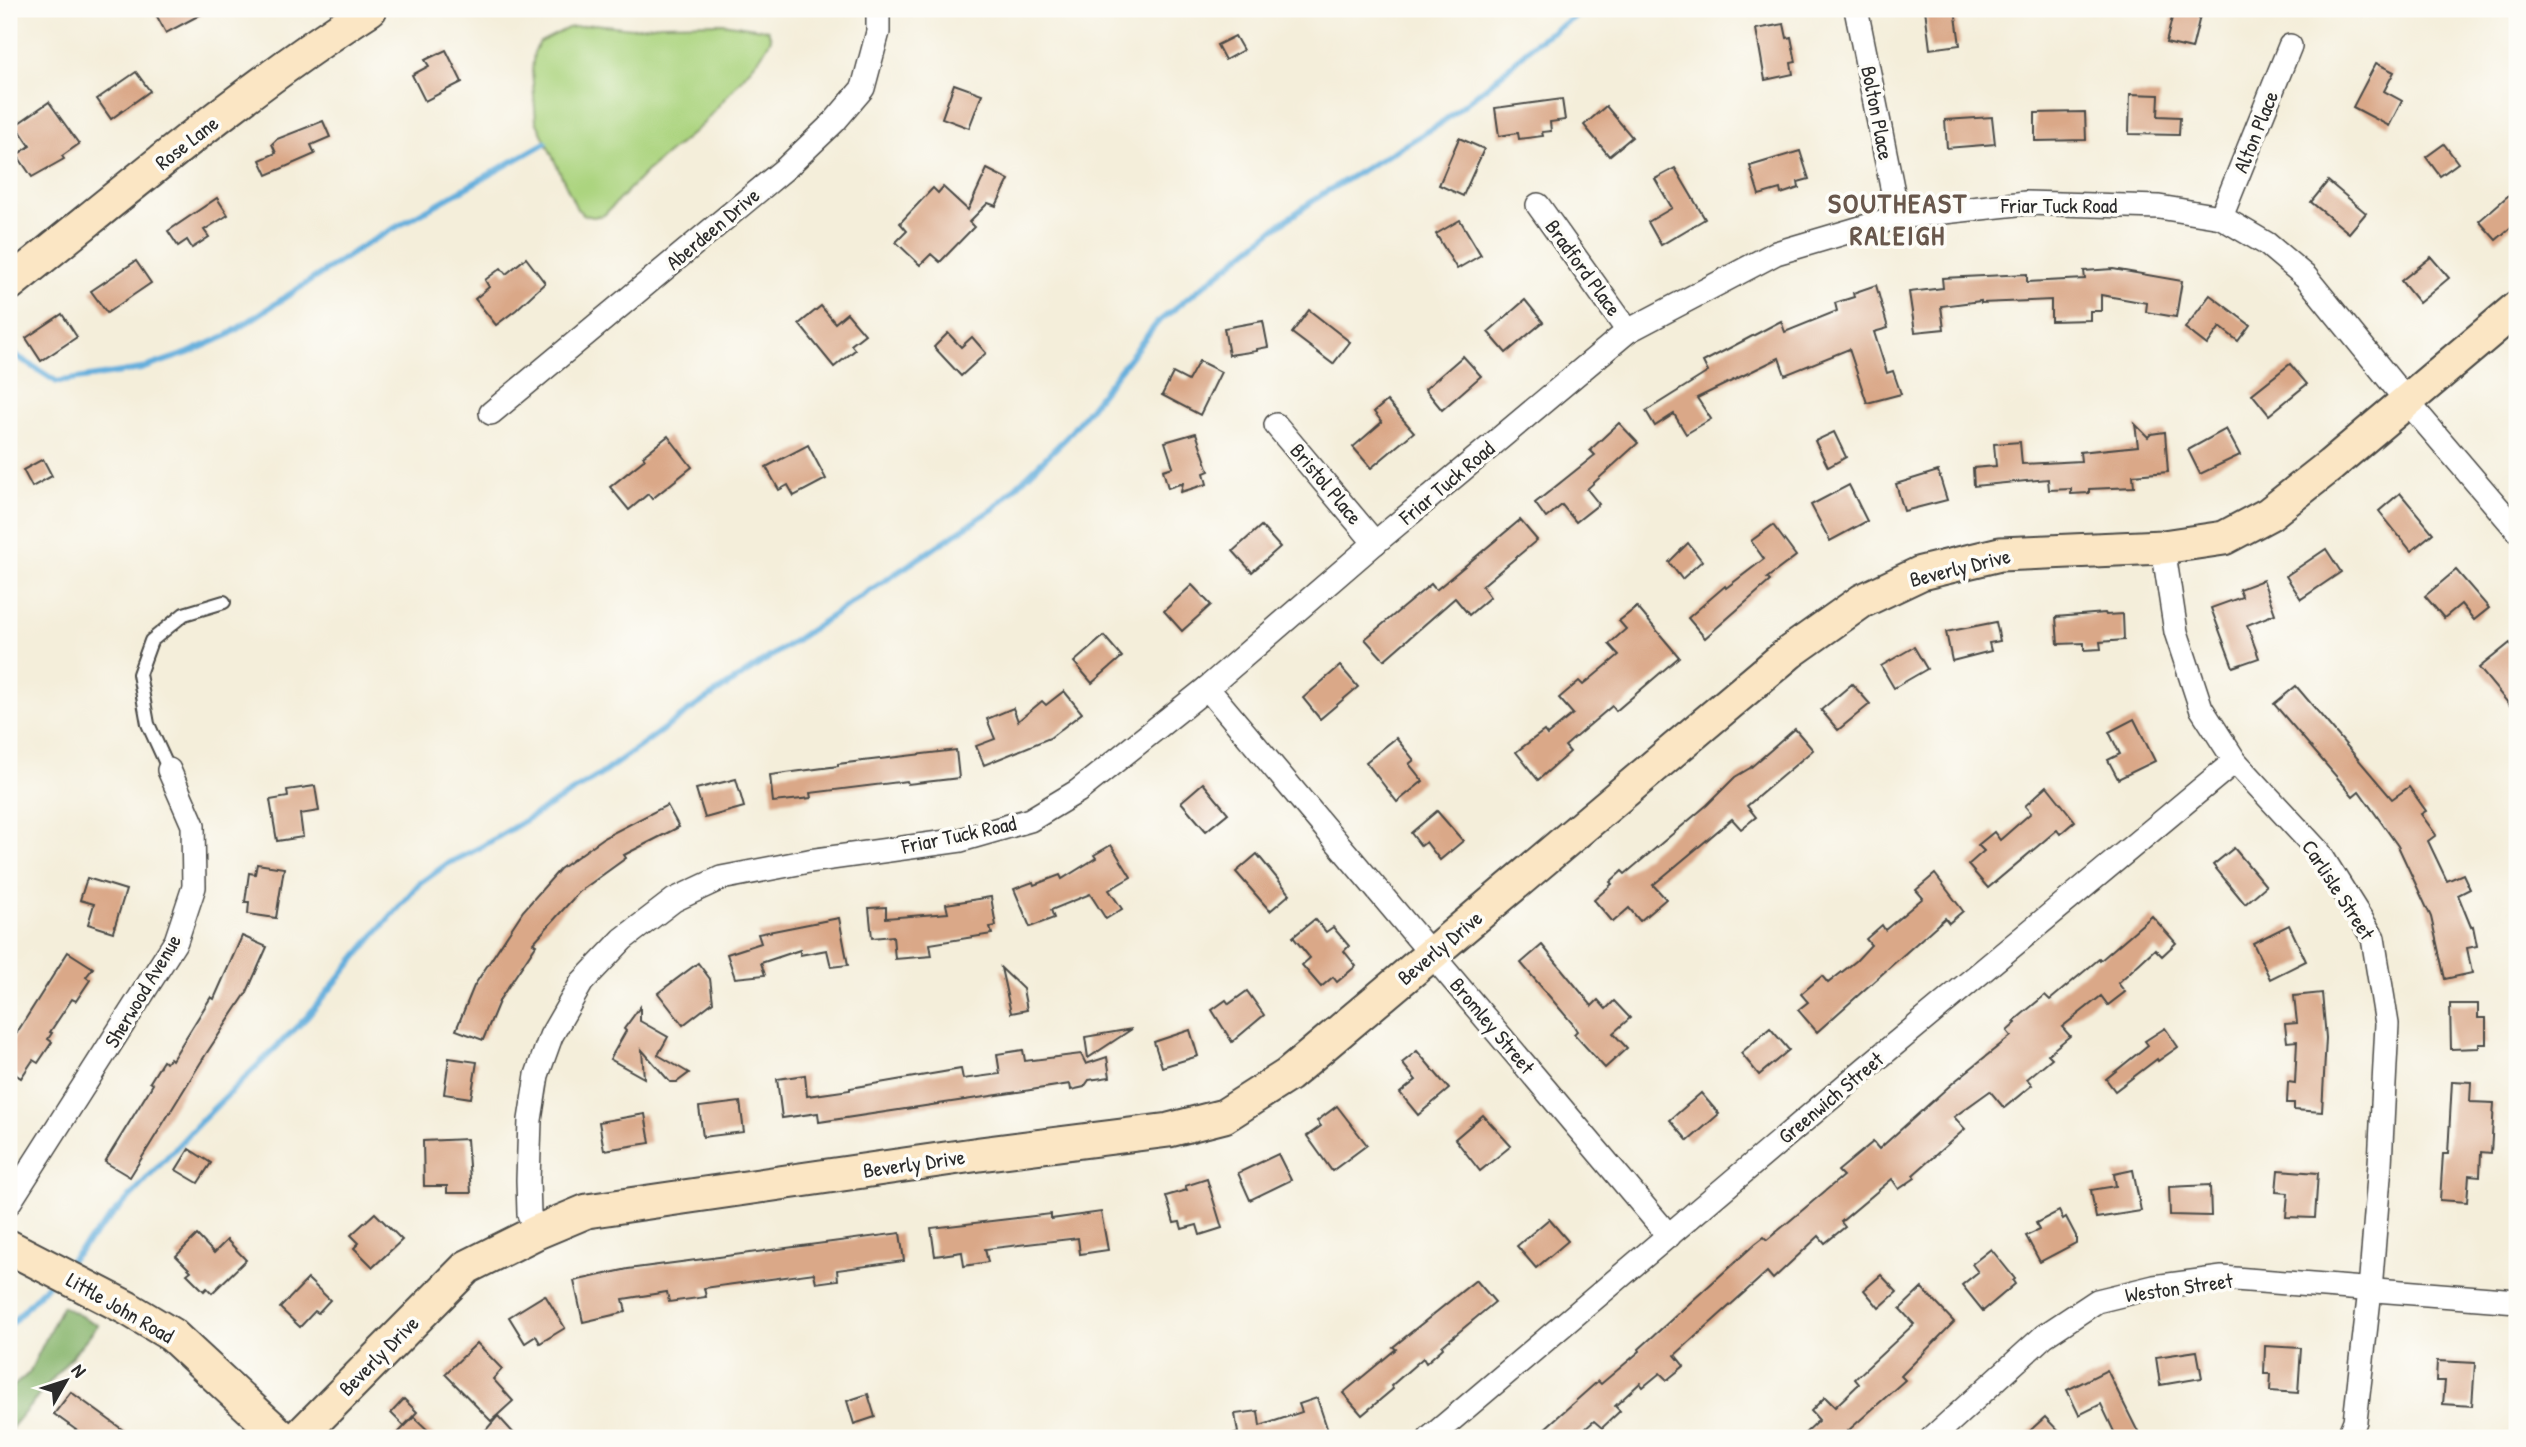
<svg xmlns="http://www.w3.org/2000/svg" width="2526" height="1447" font-family="'Patrick Hand',sans-serif">
  <style>
    .green { fill: #acd47f; stroke: #6c8055; stroke-width: 2 }
    .forest { fill: #89b66e; stroke: #5a704c; stroke-width: 2 }
    .lines { fill: none; stroke-linecap: round; stroke-linejoin: round }
    .stream { stroke: #64aedc; stroke-width: 6 }
    .building { fill: #daa888 }
    .lane-casing { stroke: #494845; stroke-width: 16 }
    .street-casing { stroke: #494845; stroke-width: 26 }
    .secondary-casing { stroke: #494845; stroke-width: 37 }
    .lane { stroke: #fff; stroke-width: 12 }
    .street { stroke: #fff; stroke-width: 23 }
    .secondary { stroke: #fbe6c4; stroke-width: 33 }
    .labels { text-anchor: middle; stroke-width: 7; stroke-linejoin: round; paint-order: stroke }
    .street-label { font-size: 21px; fill: #2b2b2b; stroke: #fdfcf7 }
    .district-label { font-size: 28px; font-weight: bold; letter-spacing: 2px; fill: #68574c; stroke: #fdfcf7 }
  </style>
  <rect width="100%" height="100%" fill="#fdfcf7"/>
  <filter id="ink" filterUnits="userSpaceOnUse"><feTurbulence type="fractalNoise" baseFrequency=".0143" numOctaves="2"/><feDisplacementMap in="SourceGraphic" scale="14" xChannelSelector="R" yChannelSelector="G"/><feConvolveMatrix kernelMatrix="1 2 1 2 8 2 1 2 1" color-interpolation-filters="sRGB"/></filter>
  <filter id="wash" filterUnits="userSpaceOnUse"><feTurbulence type="fractalNoise" baseFrequency=".00686" numOctaves="4" result="noise"/><feDisplacementMap in="SourceGraphic" scale="28" xChannelSelector="R" yChannelSelector="G"/><feGaussianBlur stdDeviation="1.57" result="paint"/><feColorMatrix in="noise" values="0 0 0 0 0 0 0 0 0 0 0 0 0 0 0 0 0 1.4 0 .05"/><feComposite in="paint" operator="in"/></filter>
  <g filter="url(#wash)">
    <rect width="100%" height="100%" fill="#f4eeda"/>
    <!-- green -->
    <polygon class="green" points="722,23 768,30 771,39 761,56 702,125 647,171 604,215 593,217 585,215 577,209 536,121 532,71 534,52 540,42 568,28 594,24 632,28 660,24"/>
    <!-- forest -->
    <polygon class="forest" points="62,1306 98,1325 9,1431 9,1390 29,1373"/>
    <g class="lines">
      <!-- stream -->
      <g class="stream">
        <polyline points="9,351 57,382 141,369 188,353 228,335 363,246 545,143"/>
        <polyline points="65,1266 201,1121 307,1017 371,939 419,884 447,864 481,847 600,775 690,710 993,509 1067,437 1157,323 1275,228 1324,193 1440,124 1496,79 1536,42 1587,9"/>
        <polyline points="9,1326 53,1279"/>
      </g>
    </g>
    <g id="blocks">
      <!-- building -->
      <g class="building">
        <polygon points="153,9 211,9 166,33"/>
        <polygon points="1925,9 1955,9 1960,45 1930,49"/>
        <polygon points="2174,9 2201,12 2192,49 2166,43"/>
        <polygon points="1784,24 1787,38 1791,37 1796,62 1791,63 1793,74 1765,80 1756,29"/>
        <polygon points="1235,36 1243,50 1225,60 1217,45"/>
        <polygon points="446,50 462,82 425,101 412,75 429,66 425,60"/>
        <polygon points="2376,63 2394,72 2384,91 2402,101 2389,126 2353,107"/>
        <polygon points="136,72 150,91 111,119 97,99"/>
        <polygon points="954,84 982,94 969,128 942,118"/>
        <polygon points="2130,94 2159,95 2158,116 2180,117 2179,135 2129,134"/>
        <polygon points="1562,99 1565,120 1550,122 1551,131 1542,132 1543,136 1519,139 1518,133 1499,136 1495,108"/>
        <polygon points="49,102 79,144 62,156 64,159 32,177 17,155 30,146 16,125"/>
        <polygon points="1606,106 1632,137 1609,156 1584,125"/>
        <polygon points="2085,112 2086,140 2035,141 2035,113"/>
        <polygon points="1992,117 1995,144 1947,148 1945,120"/>
        <polygon points="323,121 330,137 311,145 315,154 267,175 260,160 276,153 272,144 277,139"/>
        <polygon points="1459,138 1484,149 1463,196 1439,185"/>
        <polygon points="2444,144 2458,163 2440,176 2426,157"/>
        <polygon points="1800,151 1809,179 1798,182 1799,188 1781,194 1780,189 1759,195 1750,166"/>
        <polygon points="1675,168 1705,219 1661,245 1648,222 1672,208 1655,179"/>
        <polygon points="987,169 1009,180 996,206 988,203 969,222 974,227 940,262 931,254 920,265 896,242 907,231 900,223 933,188 938,193 943,187 968,210"/>
        <polygon points="2328,181 2366,213 2349,233 2311,202"/>
        <polygon points="2517,188 2517,222 2496,240 2479,221"/>
        <polygon points="217,198 228,215 204,230 209,237 192,248 187,240 178,246 168,231"/>
        <polygon points="1460,220 1481,255 1457,269 1436,234"/>
        <polygon points="2431,257 2449,278 2419,303 2401,281"/>
        <polygon points="526,258 545,283 516,310 496,325 475,299 489,287 485,280 501,268 506,274"/>
        <polygon points="136,261 151,283 107,313 91,291"/>
        <polygon points="2113,269 2182,281 2176,317 2146,312 2147,303 2101,295 2101,311 2090,311 2090,320 2051,321 2051,300 1981,303 1981,301 1941,306 1944,329 1915,332 1909,292 1943,288 1942,278 2027,274 2027,282 2085,279 2084,271"/>
        <polygon points="1876,285 1888,328 1874,332 1887,373 1893,371 1901,394 1867,403 1849,349 1785,375 1779,358 1697,398 1711,419 1686,434 1674,414 1655,426 1646,411 1708,372 1703,362 1781,321 1785,332 1837,311 1835,303 1854,297 1853,293"/>
        <polygon points="2210,295 2250,325 2238,341 2220,327 2207,345 2185,328"/>
        <polygon points="1525,300 1543,322 1506,353 1488,332"/>
        <polygon points="821,306 835,323 847,313 865,334 851,345 855,350 834,367 799,324"/>
        <polygon points="1309,310 1350,342 1333,364 1292,333"/>
        <polygon points="62,314 77,337 41,361 26,338"/>
        <polygon points="1263,321 1268,347 1257,349 1257,351 1229,355 1224,328"/>
        <polygon points="948,333 961,347 972,337 986,353 961,376 934,347"/>
        <polygon points="1463,356 1481,376 1442,410 1425,389"/>
        <polygon points="1199,361 1221,372 1200,415 1162,395 1173,373 1188,381"/>
        <polygon points="2290,364 2307,384 2269,415 2252,394"/>
        <polygon points="1387,401 1414,432 1371,468 1353,447 1382,422 1374,412"/>
        <polygon points="1619,423 1638,443 1587,489 1599,504 1576,522 1562,505 1546,518 1535,503 1595,455 1590,450"/>
        <polygon points="2135,424 2148,437 2151,434 2165,432 2168,472 2133,475 2134,487 2089,489 2089,493 2071,494 2071,489 2049,490 2048,479 1974,486 1973,468 1996,466 1994,444 2020,442 2022,464 2081,461 2080,452 2138,446"/>
        <polygon points="2226,429 2240,455 2200,474 2188,450"/>
        <polygon points="1834,432 1846,457 1828,467 1815,441"/>
        <polygon points="1196,433 1209,471 1204,473 1207,484 1181,492 1183,483 1168,488 1163,470 1173,467 1165,442"/>
        <polygon points="668,436 692,467 652,499 648,494 629,510 610,487 645,459 643,456"/>
        <polygon points="808,445 826,479 794,496 788,485 779,490 766,467"/>
        <polygon points="43,459 52,476 32,487 23,470"/>
        <polygon points="1938,471 1947,500 1904,511 1896,484"/>
        <polygon points="1849,485 1867,521 1830,541 1811,505"/>
        <polygon points="2400,493 2433,533 2411,551 2379,511"/>
        <polygon points="1520,520 1537,540 1482,586 1490,597 1469,615 1455,598 1384,660 1365,639 1431,584 1436,590"/>
        <polygon points="1773,525 1796,556 1767,578 1770,581 1705,638 1688,618 1725,586 1726,588 1764,559 1751,541"/>
        <polygon points="1261,526 1280,547 1252,572 1233,551"/>
        <polygon points="1688,543 1702,561 1682,579 1669,562"/>
        <polygon points="2326,549 2341,572 2301,599 2286,576"/>
        <polygon points="2456,570 2489,608 2474,620 2461,604 2444,618 2425,596"/>
        <polygon points="2263,580 2275,614 2247,625 2259,658 2233,667 2211,608 2242,597 2239,589"/>
        <polygon points="1192,585 1211,605 1182,631 1164,611"/>
        <polygon points="1637,607 1679,657 1616,711 1612,706 1565,746 1570,752 1538,780 1516,752 1544,731 1547,735 1573,714 1559,698 1579,681 1583,685 1619,655 1609,644 1626,629 1619,621"/>
        <polygon points="2105,613 2106,615 2123,614 2124,640 2100,642 2101,649 2084,650 2084,643 2058,644 2056,617"/>
        <polygon points="1996,622 2000,641 1989,643 1991,651 1952,661 1946,632"/>
        <polygon points="1104,636 1122,657 1092,683 1074,662"/>
        <polygon points="2510,643 2517,652 2517,714 2479,668"/>
        <polygon points="1914,647 1927,669 1894,688 1881,666"/>
        <polygon points="1340,666 1358,687 1320,719 1303,698"/>
        <polygon points="1852,684 1870,704 1838,730 1821,710"/>
        <polygon points="2296,686 2392,799 2409,787 2426,811 2421,814 2436,835 2428,841 2447,881 2463,874 2470,889 2458,895 2471,927 2473,926 2477,946 2467,948 2472,973 2445,979 2431,917 2398,846 2359,791 2353,796 2274,704"/>
        <polygon points="1064,691 1082,713 1050,738 984,765 976,746 995,739 987,719 1013,708 1018,721 1042,701 1046,705"/>
        <polygon points="2134,719 2155,761 2118,779 2108,760 2120,754 2109,732"/>
        <polygon points="1795,729 1813,750 1747,806 1756,817 1741,829 1732,819 1653,885 1666,899 1640,921 1629,908 1613,922 1594,900 1612,884 1610,882 1622,871 1625,874 1707,805 1735,777 1750,768"/>
        <polygon points="1396,738 1414,760 1409,764 1423,781 1397,802 1366,762"/>
        <polygon points="956,750 959,778 908,784 907,781 810,793 811,798 773,802 770,775 838,766 838,764"/>
        <polygon points="736,779 744,807 705,818 696,789"/>
        <polygon points="1203,783 1228,813 1206,831 1181,802"/>
        <polygon points="315,786 319,811 300,814 303,837 277,841 270,800 288,797 287,790"/>
        <polygon points="2047,786 2075,821 2060,834 2057,830 1988,888 1968,865 1984,851 1978,845 1994,832 2000,840 2031,813 2025,806"/>
        <polygon points="667,805 679,827 624,855 626,858 579,892 533,943 536,945 500,999 483,1040 456,1030 474,986 523,911 560,869 605,837"/>
        <polygon points="1437,811 1463,841 1440,860 1426,842 1421,846 1411,833"/>
        <polygon points="1111,845 1131,877 1109,890 1122,909 1106,919 1090,894 1051,910 1054,918 1030,927 1014,889 1033,882 1034,885 1060,875 1062,879 1096,858 1094,855"/>
        <polygon points="2234,848 2266,886 2245,904 2213,865"/>
        <polygon points="1257,854 1290,894 1270,911 1236,872"/>
        <polygon points="257,864 284,868 276,918 248,914 249,902 245,902 249,873 255,874"/>
        <polygon points="1935,874 1963,911 1949,923 1945,918 1817,1032 1798,1010 1808,1002 1801,994 1822,976 1828,983 1856,961 1871,945 1866,939 1882,925 1885,930 1923,898 1916,890"/>
        <polygon points="87,878 126,890 113,932 88,924 94,904 80,900"/>
        <polygon points="991,897 996,926 990,927 992,934 930,944 932,956 895,959 893,936 872,938 869,908 886,907 886,918 948,913 946,904"/>
        <polygon points="2152,916 2176,943 2162,956 2155,949 2118,983 2125,992 2108,1005 2101,996 2062,1027 2070,1036 2048,1054 2052,1058 2027,1079 2032,1085 2004,1108 1990,1091 1954,1117 1965,1129 1913,1175 1915,1178 1899,1189 1892,1179 1841,1222 1845,1227 1825,1243 1819,1236 1773,1279 1767,1272 1675,1355 1684,1366 1667,1380 1660,1373 1643,1387 1640,1383 1615,1406 1620,1411 1602,1428 1594,1421 1575,1438 1534,1438 1598,1381 1601,1384 1640,1351 1639,1349 1755,1244 1764,1237 1767,1240 1843,1176 1838,1171 1873,1142 1879,1149 1955,1081 2011,1036 2007,1031 2016,1023 2014,1021 2045,995 2050,1000 2099,959 2100,961"/>
        <polygon points="839,918 848,965 831,967 827,950 800,955 800,950 761,963 765,975 735,978 727,954 761,943 758,934"/>
        <polygon points="1315,919 1326,932 1333,927 1349,946 1344,951 1356,966 1337,982 1333,977 1321,987 1302,965 1310,958 1293,937"/>
        <polygon points="2289,925 2306,961 2270,979 2253,943"/>
        <polygon points="242,936 267,947 247,992 206,1054 130,1177 105,1162 153,1084 150,1082 163,1061 166,1063 170,1058 172,1060 211,997 214,999"/>
        <polygon points="1542,945 1592,1006 1598,1000 1606,1009 1614,1001 1630,1018 1613,1033 1627,1048 1605,1068 1574,1034 1577,1031 1572,1023 1521,963"/>
        <polygon points="68,952 93,968 86,977 90,980 76,1001 72,999 50,1032 52,1033 48,1039 52,1042 38,1063 33,1060 21,1078 9,1070 9,1045"/>
        <polygon points="698,963 710,979 713,1002 683,1025 658,993"/>
        <polygon points="1001,968 1023,989 1027,1010 1011,1013"/>
        <polygon points="1247,991 1264,1015 1232,1042 1212,1010 1226,1000 1229,1004"/>
        <polygon points="2322,993 2326,1038 2322,1112 2294,1110 2294,1103 2287,1103 2288,1082 2295,1083 2297,1041 2287,1042 2285,1024 2297,1023 2294,996"/>
        <polygon points="2450,1004 2478,1004 2478,1018 2486,1018 2486,1044 2479,1044 2479,1048 2451,1049"/>
        <polygon points="640,1007 640,1021 668,1037 658,1055 689,1073 677,1082 670,1082 642,1050 644,1078 610,1059 626,1031 624,1029"/>
        <polygon points="1770,1028 1789,1050 1759,1075 1741,1053"/>
        <polygon points="2165,1028 2178,1047 2158,1061 2157,1059 2115,1091 2106,1079 2148,1045 2145,1041"/>
        <polygon points="1132,1029 1088,1058 1085,1037"/>
        <polygon points="1190,1030 1198,1056 1162,1067 1154,1042"/>
        <polygon points="1023,1050 1025,1061 1081,1054 1086,1064 1107,1057 1110,1077 1089,1080 1084,1087 1071,1090 1070,1084 819,1122 818,1113 782,1118 777,1079 805,1075 807,1096 850,1090 850,1088 961,1069 963,1079 1000,1074 997,1054"/>
        <polygon points="1417,1051 1449,1089 1418,1115 1400,1093 1416,1080 1402,1063"/>
        <polygon points="449,1058 477,1062 471,1098 444,1094"/>
        <polygon points="2452,1081 2471,1082 2470,1102 2494,1103 2491,1153 2481,1152 2480,1176 2469,1175 2467,1202 2440,1200 2443,1154 2448,1154"/>
        <polygon points="1701,1093 1719,1114 1688,1141 1670,1120"/>
        <polygon points="740,1102 744,1132 703,1137 699,1107"/>
        <polygon points="1337,1106 1367,1145 1332,1171 1307,1136 1321,1126 1317,1121"/>
        <polygon points="645,1114 650,1143 604,1150 599,1122"/>
        <polygon points="1483,1115 1511,1146 1480,1171 1455,1139"/>
        <polygon points="467,1139 471,1193 447,1193 447,1186 424,1186 423,1141"/>
        <polygon points="189,1149 211,1163 198,1183 176,1170"/>
        <polygon points="1278,1154 1291,1180 1250,1200 1238,1173"/>
        <polygon points="2133,1170 2141,1211 2096,1218 2091,1190 2116,1186 2114,1174"/>
        <polygon points="2278,1170 2318,1173 2315,1218 2286,1217 2288,1193 2276,1192"/>
        <polygon points="1207,1179 1222,1228 1200,1235 1197,1225 1182,1229 1180,1222 1174,1223 1166,1196 1187,1190 1185,1186"/>
        <polygon points="2210,1185 2211,1216 2170,1215 2169,1187"/>
        <polygon points="2059,1211 2063,1219 2066,1217 2076,1236 2076,1243 2040,1262 2026,1236 2039,1230 2036,1223"/>
        <polygon points="1101,1212 1108,1250 1080,1254 1078,1238 985,1249 988,1262 964,1266 962,1252 935,1256 931,1228 1051,1214 1051,1219"/>
        <polygon points="375,1213 402,1240 373,1267 354,1248 359,1243 351,1235"/>
        <polygon points="1549,1219 1568,1241 1536,1268 1517,1246"/>
        <polygon points="900,1233 904,1261 837,1270 838,1280 816,1283 814,1273 704,1288 706,1297 669,1302 667,1292 623,1299 626,1312 583,1322 574,1281 628,1269"/>
        <polygon points="197,1235 214,1253 227,1240 246,1260 212,1293 207,1288 204,1291 187,1274 191,1271 176,1256"/>
        <polygon points="1991,1249 2015,1279 2013,1281 2015,1284 1983,1311 1962,1285 1978,1272 1972,1264"/>
        <polygon points="1881,1275 1897,1292 1879,1308 1864,1290"/>
        <polygon points="308,1279 330,1300 318,1313 315,1311 300,1327 280,1308"/>
        <polygon points="1476,1280 1495,1302 1442,1346 1443,1348 1426,1363 1423,1358 1391,1386 1393,1389 1362,1415 1343,1393 1396,1349 1393,1347"/>
        <polygon points="1922,1288 1954,1322 1901,1376 1905,1380 1840,1438 1800,1438 1819,1420 1811,1411 1825,1397 1835,1407 1859,1384 1855,1379 1914,1324 1900,1309"/>
        <polygon points="545,1295 565,1328 540,1343 536,1336 525,1343 509,1317"/>
        <polygon points="477,1343 502,1369 493,1379 513,1401 491,1421 445,1374"/>
        <polygon points="2265,1346 2301,1348 2298,1393 2270,1391 2271,1374 2264,1374"/>
        <polygon points="2197,1351 2202,1378 2160,1385 2156,1357"/>
        <polygon points="2437,1361 2475,1363 2472,1406 2443,1404 2445,1381 2436,1381"/>
        <polygon points="2107,1370 2141,1438 2117,1438 2101,1404 2079,1415 2067,1390"/>
        <polygon points="71,1392 134,1438 73,1438 79,1432 54,1414"/>
        <polygon points="868,1394 875,1417 854,1424 847,1401"/>
        <polygon points="1317,1398 1329,1434 1317,1438 1233,1438 1232,1435 1238,1433 1235,1414 1258,1411 1260,1426 1302,1412 1299,1404"/>
        <polygon points="404,1399 417,1412 404,1426 391,1413"/>
        <polygon points="498,1416 518,1438 479,1438"/>
        <polygon points="414,1417 436,1438 393,1438"/>
        <polygon points="2045,1417 2065,1438 2022,1438"/>
      </g>
    </g>
  </g>
  <g filter="url(#ink)">
    <use href="#blocks" fill-opacity="0" stroke="#494845" stroke-width="2"/>
    <g class="lines">
      <defs>
        <polyline id="lane" points="169,770 148,724 139,674 151,641 184,614 224,602"/>
        <g id="street">
          <polyline points="1856,9 1898,217"/>
          <polyline points="1538,205 1628,331"/>
          <polyline points="2221,217 2290,46"/>
          <polyline points="491,413 787,167 834,122 863,88 878,32 878,9"/>
          <polyline points="1276,425 1375,543"/>
          <polyline points="2163,547 2176,632 2201,708 2235,761 2319,852 2373,938 2387,1024 2380,1164 2370,1290 2355,1421 2348,1438"/>
          <polyline points="1207,688 1669,1236"/>
          <polyline points="9,1203 176,941 194,887 193,825 169,770"/>
          <polyline points="537,1232 529,1214 528,1180 530,1120 537,1075 551,1036 582,982 623,939 674,900 721,878 809,861 961,840 1030,820 1078,791 1207,688 1375,543 1628,331 1776,253 1898,217 2026,203 2159,207 2221,217 2267,244 2306,277 2406,400 2517,530"/>
          <polyline points="1430,1438 1866,1068 2235,761"/>
          <polyline points="1932,1438 2044,1336 2097,1301 2154,1287 2222,1278 2517,1301"/>
        </g>
        <g id="secondary">
          <path d="M 9,284 C 127,190 243,90 370,9"/>
          <polyline points="9,1247 127,1308 172,1335 283,1438"/>
          <polyline points="298,1438 467,1267 537,1232 587,1211 980,1154 1169,1130 1224,1116 1288,1075 1790,652 1862,601 1921,573 2000,554 2163,547 2224,538 2269,514 2331,465 2517,308"/>
        </g>
      </defs>
      <!-- lane casing -->
      <use href="#lane" class="lane-casing"/>
      <!-- street casing -->
      <use href="#street" class="street-casing"/>
      <!-- secondary casing -->
      <use href="#secondary" class="secondary-casing"/>
      <!-- lane -->
      <use href="#lane" class="lane"/>
      <!-- street -->
      <use href="#street" class="street"/>
      <!-- secondary -->
      <use href="#secondary" class="secondary"/>
    </g>
  </g>
  <g class="labels">
    <!-- street labels -->
    <g class="street-label">
      <text transform="translate(1877 113) rotate(79)" y="7">Bolton Place</text>
      <text transform="translate(2256 132) rotate(-68)" y="7">Alton Place</text>
      <text transform="translate(187 143) rotate(-38)" y="7">Rose Lane</text>
      <text x="2059" y="213">Friar Tuck Road</text>
      <text transform="translate(713 229) rotate(-40)" y="7">Aberdeen Drive</text>
      <text transform="translate(1583 268) rotate(54)" y="7">Bradford Place</text>
      <text transform="translate(1447 483) rotate(-40)" y="7">Friar Tuck Road</text>
      <text transform="translate(1326 484) rotate(50)" y="7">Bristol Place</text>
      <text transform="translate(1960 568) rotate(-14)" y="7">Beverly Drive</text>
      <text transform="translate(959 835) rotate(-12)" y="7">Friar Tuck Road</text>
      <text transform="translate(2338 890) rotate(57)" y="7">Carlisle Street</text>
      <text transform="translate(1440 948) rotate(-40)" y="7">Beverly Drive</text>
      <text transform="translate(143 991) rotate(-59)" y="7">Sherwood Avenue</text>
      <text transform="translate(1492 1026) rotate(50)" y="7">Bromley Street</text>
      <text transform="translate(1831 1098) rotate(-40)" y="7">Greenwich Street</text>
      <text transform="translate(914 1164) rotate(-8)" y="7">Beverly Drive</text>
      <text transform="translate(2179 1288) rotate(-8)" y="7">Weston Street</text>
      <text transform="translate(120 1308) rotate(30)" y="7">Little John Road</text>
      <text transform="translate(379 1356) rotate(-45)" y="7">Beverly Drive</text>
    </g>
    <!-- district labels -->
    <g class="district-label">
      <text x="1898" y="213">SOUTHEAST<tspan x="1898" dy="32">RALEIGH</tspan></text>
    </g>
  </g>
  <!-- margin -->
  <rect width="2526" height="1447" fill="none" stroke="#fdfcf7" stroke-width="35"/>
  <!-- north arrow -->
  <g transform="translate(66 1381) rotate(51)" stroke="#fdfcf7" stroke-width="5" paint-order="stroke">
  <path d="M0-5L12 26L0 18L-12 26Z" fill="#2b2b2b"/>
  <text y="-10" font-size="19" font-weight="bold" text-anchor="middle" fill="#2b2b2b">N</text>
  </g>
</svg>
